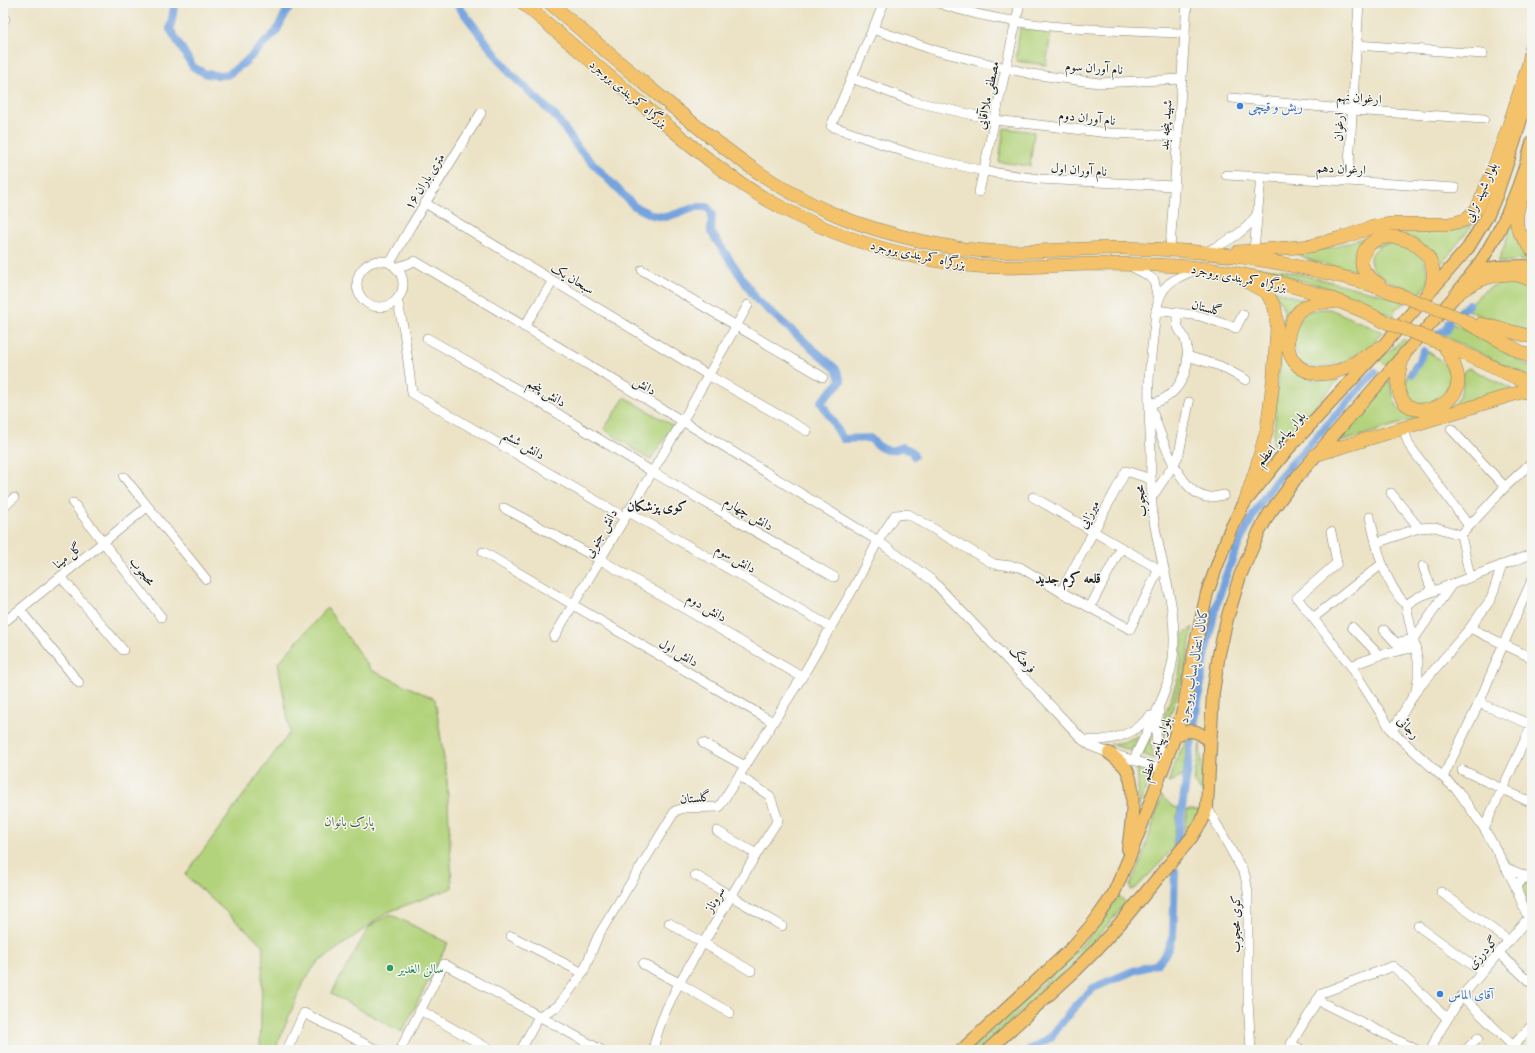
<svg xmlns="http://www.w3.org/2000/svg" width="1535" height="1053" font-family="'IM FELL French Canon',Amiri,serif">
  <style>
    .green { fill: #b2d37b; stroke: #67784c }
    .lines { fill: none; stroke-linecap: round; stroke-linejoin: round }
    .canal { stroke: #74a3de; stroke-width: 8 }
    .minor-casing { stroke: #848071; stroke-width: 10 }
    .major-casing { stroke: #848071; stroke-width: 14 }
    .highway-casing { stroke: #848071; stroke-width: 14 }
    .minor { stroke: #fff; stroke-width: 9 }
    .major { stroke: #f4c26a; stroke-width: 12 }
    .highway { stroke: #f4c26a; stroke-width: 13 }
    .highway-bridge-casing { stroke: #848071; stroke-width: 14; stroke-linecap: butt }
    .highway-bridge { stroke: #f4c26a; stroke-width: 13 }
    .shop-dot { fill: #3f7fe0; stroke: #f6f6f2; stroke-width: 1.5 }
    .leisure-dot { fill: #2e9e5b; stroke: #f6f6f2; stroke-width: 1.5 }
    .labels { text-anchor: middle; stroke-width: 3; stroke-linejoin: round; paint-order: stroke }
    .street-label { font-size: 13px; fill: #1c1c1c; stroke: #f6f6f2 }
    .shop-label { font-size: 13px; fill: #366cbe; stroke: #f6f6f2; text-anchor: start }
    .park-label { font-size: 13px; fill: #505c3d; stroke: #f6f6f2 }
    .leisure-label { font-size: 13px; fill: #27864d; stroke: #f6f6f2; text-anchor: start }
    .neighbourhood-label { font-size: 14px; font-weight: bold; fill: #1c1c1c; stroke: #f6f6f2 }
    .water-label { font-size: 14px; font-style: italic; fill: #445973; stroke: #f6f6f2 }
  </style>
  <rect width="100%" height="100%" fill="#f6f6f2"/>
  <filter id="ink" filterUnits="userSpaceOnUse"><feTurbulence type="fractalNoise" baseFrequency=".025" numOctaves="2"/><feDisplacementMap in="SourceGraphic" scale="8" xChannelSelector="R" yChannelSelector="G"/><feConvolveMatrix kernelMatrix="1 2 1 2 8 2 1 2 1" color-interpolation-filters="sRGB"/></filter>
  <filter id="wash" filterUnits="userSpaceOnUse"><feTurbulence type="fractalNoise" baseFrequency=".012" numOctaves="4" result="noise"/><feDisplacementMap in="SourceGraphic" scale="16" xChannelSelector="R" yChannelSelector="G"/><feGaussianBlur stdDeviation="0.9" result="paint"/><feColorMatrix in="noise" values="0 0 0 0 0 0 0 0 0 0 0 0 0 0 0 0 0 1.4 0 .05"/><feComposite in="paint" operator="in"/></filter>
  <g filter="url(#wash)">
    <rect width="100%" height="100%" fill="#ece3c6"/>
    <!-- green -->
    <g class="green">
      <polygon points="1020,28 1051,32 1046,65 1016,61"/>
      <polygon points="1004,128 1034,132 1030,166 999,162"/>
      <polygon points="1516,213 1526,253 1532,261 1519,260 1498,263"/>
      <path d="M 1477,220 L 1437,269 L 1415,239 L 1360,248 C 1354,255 1353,262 1357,270 C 1338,269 1312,263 1296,253 L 1335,247 L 1385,230 L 1454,230 L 1468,226 Z"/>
      <path d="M 1393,243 C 1406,244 1423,253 1426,267 C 1428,272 1428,278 1428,283 L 1422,291 L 1418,293 C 1403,288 1363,274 1371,254 L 1381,245 Z"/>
      <polygon points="1251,267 1283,270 1392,297 1405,303 1395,309 1394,317 1322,286"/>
      <path d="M 1511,281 L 1519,282 L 1532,287 L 1532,332 C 1510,325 1486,321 1466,309 C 1479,294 1490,283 1511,281 Z"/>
      <path d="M 1273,290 L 1305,300 L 1289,316 L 1293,368 C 1304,381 1323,383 1339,379 L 1272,455 L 1284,311 L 1281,303 Z"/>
      <path d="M 1321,309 L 1330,309 L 1382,332 L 1371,346 L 1342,363 L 1317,368 L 1303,365 C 1301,361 1297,356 1296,351 C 1292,339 1295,322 1306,313 C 1310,310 1316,310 1321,309 Z"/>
      <polygon points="1451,323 1469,331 1532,368 1532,378 1442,335 1450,331"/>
      <polygon points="1404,339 1407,342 1387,367 1379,359"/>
      <path d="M 1427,351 C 1435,356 1443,361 1448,370 C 1457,388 1431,412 1413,402 C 1410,400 1407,395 1405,393 C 1405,373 1411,363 1427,351 Z"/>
      <path d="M 1469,368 L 1512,389 L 1334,444 L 1389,380 C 1392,389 1393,401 1399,409 C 1410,424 1452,412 1459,397 C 1463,389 1462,379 1465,370 Z"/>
      <polygon points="625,397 673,426 650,460 604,429"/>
      <polygon points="327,608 371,670 435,699 447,779 452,888 388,912 316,964 302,985 275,1050 260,1050 263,945 185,875 290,732 278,663"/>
      <polygon points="1193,627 1183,678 1168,721 1163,744 1161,732 1163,720 1179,676 1181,660 1182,636"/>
      <polygon points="1152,730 1151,746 1155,759 1143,754"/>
      <polygon points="1139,735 1131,751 1110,744 1124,742"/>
      <polygon points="1188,738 1183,776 1168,783 1175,761"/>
      <polygon points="1200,743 1204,795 1194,782"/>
      <polygon points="1137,764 1152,769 1139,809"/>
      <polygon points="1162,796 1172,806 1178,808 1173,847 1165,858 1136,888 1131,890 1130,885 1139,866"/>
      <polygon points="1187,810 1202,810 1183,843"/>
      <polygon points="1525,883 1532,884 1532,908 1529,906 1521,889"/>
      <path d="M 1118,896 L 1126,902 C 1084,958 1029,1004 978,1050 L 970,1050 C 991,1031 1012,1011 1033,992 C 1066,962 1095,935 1118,896 Z"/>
      <polygon points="390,914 448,943 402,1032 331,994 369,927"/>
    </g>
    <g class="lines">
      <!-- canal -->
      <g class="canal">
        <polyline points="175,3 170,29 193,67 206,74 216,75 227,75 244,63 276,32 286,12 295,3"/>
        <path d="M 456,3 L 510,73 L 557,118 L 578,148 L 634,206 L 652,215 L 666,217 L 697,207 L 707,207 L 712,213 L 711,232 L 757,300 L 836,369 L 841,381 L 821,402 L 843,439 L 870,438 C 880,449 888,454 902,447 L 911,451 L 914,456"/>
        <polyline points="1461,311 1469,304"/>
        <polyline points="1439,333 1447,330 1449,322"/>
        <polyline points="1412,374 1424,351"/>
        <path d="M 1177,845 C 1183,799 1190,753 1197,707 C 1201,684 1204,659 1209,636 C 1220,582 1242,526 1276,481 L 1375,372"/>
        <polyline points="1029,1050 1051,1037 1070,1012 1093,988 1133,971 1157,964 1166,953 1173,937 1175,871"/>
      </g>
    </g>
  </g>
  <g filter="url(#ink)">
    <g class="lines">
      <defs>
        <g id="minor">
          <polyline points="884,3 831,126 914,155 984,171 1039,179 1174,186"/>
          <path d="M 938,3 C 1018,30 1102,30 1185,33"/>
          <polyline points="3,16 5,19 3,20"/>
          <polyline points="873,29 937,51 1031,74 1099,83 1182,79"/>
          <polyline points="1356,45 1483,54"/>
          <polyline points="852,78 912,101 995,120 1109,133 1178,136"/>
          <polyline points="1232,98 1352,110 1484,119"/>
          <polyline points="1226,175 1348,181 1455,188"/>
          <polyline points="1348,181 1359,3"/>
          <polyline points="979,192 1020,3"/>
          <polyline points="425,203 708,375 807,431"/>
          <polyline points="1170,249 1187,3"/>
          <polyline points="1254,250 1261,177"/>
          <path d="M 1204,253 C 1223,243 1245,234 1257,214"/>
          <circle cx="380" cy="284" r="23"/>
          <polyline points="390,263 411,226 481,113"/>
          <polyline points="1130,266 1144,273 1154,280 1158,300"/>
          <polyline points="396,268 415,261 699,431 878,541 933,581 1083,740 1091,746 1109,753 1163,769"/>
          <polyline points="642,270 823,377"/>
          <polyline points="397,299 404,331 412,393 624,517"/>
          <polyline points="1156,310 1200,316 1236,328 1243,314"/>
          <path d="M 1177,313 C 1177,320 1176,325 1180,331 C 1182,334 1184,336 1185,339 C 1193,368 1180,397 1150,404 C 1158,428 1178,492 1206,497 C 1211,498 1219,496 1224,495"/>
          <polyline points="524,327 553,281"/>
          <polyline points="427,338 534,399 651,471 834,577"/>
          <polyline points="1187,356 1220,366 1246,380"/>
          <polyline points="1403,427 1409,445 1469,526"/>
          <polyline points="1451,429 1505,487"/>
          <polyline points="124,477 206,579"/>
          <polyline points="1391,493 1419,528 1435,527 1461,535"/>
          <polyline points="1033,497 1164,572"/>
          <polyline points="1152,497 1174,464 1179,454 1189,402"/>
          <polyline points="73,503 161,617"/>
          <polyline points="3,507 14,498"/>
          <polyline points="504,508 599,559 802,677"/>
          <polyline points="627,511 831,627"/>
          <path d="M 1370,517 C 1377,548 1383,581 1406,605"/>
          <polyline points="1331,532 1337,563 1297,598 1351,666 1392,731 1458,791 1484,828 1506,868"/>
          <polyline points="1461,535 1505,487 1532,462"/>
          <polyline points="1461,535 1470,577"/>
          <polyline points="1376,543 1419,528"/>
          <polyline points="483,552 773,722"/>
          <polyline points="1423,566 1432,591"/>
          <polyline points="61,577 123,650"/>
          <polyline points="1061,592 1126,471 1151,479"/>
          <polyline points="1090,607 1121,548"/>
          <polyline points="20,610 79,683"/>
          <polyline points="1313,618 1382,564"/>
          <polyline points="3,623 147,507"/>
          <polyline points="1352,627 1379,655"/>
          <polyline points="1470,628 1532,658"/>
          <polyline points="1384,630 1396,643 1414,639 1452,584"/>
          <polyline points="554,637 682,422 748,305"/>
          <polyline points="1351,666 1379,655 1416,647"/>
          <polyline points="1416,691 1470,628 1491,599 1502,565"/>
          <polyline points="1479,703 1532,725"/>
          <path d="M 1159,711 C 1156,726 1152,749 1167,758"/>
          <polyline points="1392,731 1416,691 1418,678 1418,661 1406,605 1418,597 1532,554"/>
          <path d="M 1083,740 C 1109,742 1133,736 1150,716"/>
          <polyline points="703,743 745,766"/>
          <path d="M 1134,759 C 1149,727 1168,694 1173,658 C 1179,608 1159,561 1153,514 C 1150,494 1151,473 1151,453 C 1150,429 1148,405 1149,381 C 1150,357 1154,334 1156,311 C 1161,283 1173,279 1197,269"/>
          <polyline points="1462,770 1532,803"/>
          <polyline points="1443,777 1479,703 1503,645 1532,580"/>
          <polyline points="1207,807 1245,875 1248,892 1248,1001 1251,1050"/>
          <polyline points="1484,828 1532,725"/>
          <polyline points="717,831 756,854"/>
          <polyline points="695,875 782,926"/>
          <path d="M 1532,879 C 1525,876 1518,881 1516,888 L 1526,913 L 1532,915"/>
          <polyline points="1517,889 1506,868 1528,877"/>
          <polyline points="1441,892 1509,941"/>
          <polyline points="669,923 751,971"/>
          <polyline points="1418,926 1482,972"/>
          <polyline points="511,936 583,973"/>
          <polyline points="1499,953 1532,984"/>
          <polyline points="643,964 679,983 730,1013"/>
          <polyline points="1462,996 1517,1050"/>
          <polyline points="1317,1000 1417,1050"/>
          <polyline points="420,1010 491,1050"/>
          <polyline points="3,1047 5,1050"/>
          <polyline points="1510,1049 1532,1025"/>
          <polyline points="287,1050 304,1013 377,1050"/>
          <polyline points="400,1050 444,964 601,1050"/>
          <polyline points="521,1050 539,1016 558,1006 583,973 598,936 675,811 684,808 719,807 802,677 853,589 878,541 895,515 908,514 994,564 1020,567 1061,592 1130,629 1159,569"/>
          <path d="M 653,1050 C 662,1007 687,969 710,932 C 732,894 754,857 778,820 L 770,796 L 739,776"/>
          <polyline points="1302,1050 1291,1044 1322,993 1393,966 1447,1018"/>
          <polyline points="1431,1050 1438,1034 1462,996 1531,915"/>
          <polyline points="1466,1050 1478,1038"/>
        </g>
        <g id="major">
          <polyline points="1471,275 1496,267 1526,266"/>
          <path d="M 1175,736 C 1189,728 1200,730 1209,742"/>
          <path d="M 1109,753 C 1115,758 1123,763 1127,770 C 1137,789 1131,829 1128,849"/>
          <polyline points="962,1050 1069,951 1095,921 1113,895 1131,853 1175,736 1184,707 1194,651 1207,593 1230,530 1245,502 1287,450 1383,346 1468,248 1488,215 1496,196 1515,140 1532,81"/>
          <path d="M 988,1050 L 1076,970 L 1095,951 L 1123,920 L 1191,838 L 1202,821 L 1207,807 L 1213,693 L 1219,654 L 1227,619 L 1240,576 L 1259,532 L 1269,514 L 1297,477 L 1455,296 C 1467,280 1480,265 1489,248 C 1509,215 1522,180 1532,143"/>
        </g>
        <g id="highway">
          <path d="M 523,3 C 565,39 608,75 650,111 C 686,141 724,175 764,198 C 826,234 896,257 967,265 C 1008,270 1049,265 1091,264 C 1124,264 1158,264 1191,267 C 1241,272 1302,286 1348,305 C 1360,309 1372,315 1383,321"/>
          <path d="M 550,3 C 589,37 628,70 668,103 C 721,146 774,190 839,216 C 875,231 913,240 951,247 C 1007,257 1064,248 1120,248 C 1197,249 1276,259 1351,279 C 1368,283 1384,290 1400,295"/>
          <path d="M 1532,172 C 1526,188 1512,212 1518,229 C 1521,236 1528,244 1532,250"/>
          <polyline points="1238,252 1311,246 1344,237 1373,227 1391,224 1449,224 1465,220 1477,209 1491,176 1509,125 1528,66 1532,47"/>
          <polyline points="1244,280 1267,293 1275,308 1277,326 1274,374 1267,429 1256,469 1245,502"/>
          <path d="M 1379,284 C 1368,277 1358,269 1363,255 C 1373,224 1422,237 1431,263 C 1435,273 1433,284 1429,293"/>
          <path d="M 1455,296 C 1475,279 1507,266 1532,281"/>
          <path d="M 1334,302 C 1324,302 1311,302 1302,309 C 1297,312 1294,318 1292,323 C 1278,356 1301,381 1335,372 C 1352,367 1367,354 1383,346"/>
          <polyline points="1459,318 1532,358"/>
          <polyline points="1481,324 1532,337"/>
          <polyline points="1443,344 1532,385"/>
          <path d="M 1404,355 C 1376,431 1457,416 1458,381 C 1458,368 1449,355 1443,344"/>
          <polyline points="1315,455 1521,392 1532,391"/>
        </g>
      </defs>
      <!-- minor casing -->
      <use href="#minor" class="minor-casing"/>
      <!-- major casing -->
      <use href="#major" class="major-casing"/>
      <!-- highway casing -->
      <use href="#highway" class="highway-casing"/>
      <!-- minor -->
      <use href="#minor" class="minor"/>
      <!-- major -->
      <use href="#major" class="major"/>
      <!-- highway -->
      <use href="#highway" class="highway"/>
      <defs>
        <g id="highway-bridge">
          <polyline points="1400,295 1459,318"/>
          <polyline points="1383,321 1443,344"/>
        </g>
      </defs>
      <!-- highway-bridge casing -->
      <use href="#highway-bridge" class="highway-bridge-casing"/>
      <!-- highway-bridge -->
      <use href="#highway-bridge" class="highway-bridge"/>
    </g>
  </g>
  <!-- markers -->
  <g class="shop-dot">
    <circle cx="1240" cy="106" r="4"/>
    <circle cx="1440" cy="994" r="4"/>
  </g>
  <circle class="leisure-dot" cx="390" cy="968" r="4"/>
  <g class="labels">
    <!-- street labels -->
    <g class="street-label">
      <text transform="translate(1094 67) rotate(4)" y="5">نام آوران سوم</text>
      <text transform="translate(629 93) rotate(40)" y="5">بزرگراه کمربندی بروجرد</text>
      <text transform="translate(987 95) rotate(-78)" y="5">مصطفی ملاآقایی</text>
      <text transform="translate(1359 97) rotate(4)" y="5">ارغوان نهم</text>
      <text transform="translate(1087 117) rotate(6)" y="5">نام آوران دوم</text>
      <text transform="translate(1165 125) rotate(-86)" y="5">شهید پنجه بند</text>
      <text transform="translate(1338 127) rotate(-87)" y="5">ارغوان</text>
      <text transform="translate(1341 168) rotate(3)" y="5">ارغوان دهم</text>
      <text transform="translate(1079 169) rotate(4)" y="5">نام آوران اول</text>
      <text transform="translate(424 181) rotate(-58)" y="5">۱۶ متری باران</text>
      <text transform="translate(1480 192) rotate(-66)" y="5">بلوار شهید ترابی</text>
      <text transform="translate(918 254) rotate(12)" y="5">بزرگراه کمربندی بروجرد</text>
      <text transform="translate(1239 277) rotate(11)" y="5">بزرگراه کمربندی بروجرد</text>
      <text transform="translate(573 278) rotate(31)" y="5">سبحان یک</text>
      <text transform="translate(1207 307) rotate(14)" y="5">گلستان</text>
      <text transform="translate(645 385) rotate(31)" y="5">دانش</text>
      <text transform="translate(547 392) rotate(31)" y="5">دانش پنجم</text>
      <text transform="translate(1280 438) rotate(-48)" y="5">بلوار پیامبر اعظم</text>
      <text transform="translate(524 444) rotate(30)" y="5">دانش ششم</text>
      <text transform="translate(1140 501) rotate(-95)" y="5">محجوب</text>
      <text transform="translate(749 513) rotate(30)" y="5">دانش چهارم</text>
      <text transform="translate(1088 514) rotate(-61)" y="5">میرزایی</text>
      <text transform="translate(600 533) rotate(-60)" y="5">دانش جنوبی</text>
      <text transform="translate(67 555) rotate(-39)" y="5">گل مینا</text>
      <text transform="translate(736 558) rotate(30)" y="5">دانش سوم</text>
      <text transform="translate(143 571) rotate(52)" y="5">محجوب</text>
      <text transform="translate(707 607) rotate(30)" y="5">دانش دوم</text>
      <text transform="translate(679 652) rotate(30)" y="5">دانش اول</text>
      <text transform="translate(1023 659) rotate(47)" y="5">فرهنگ</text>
      <text transform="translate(1409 727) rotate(47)" y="5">رجائی</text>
      <text transform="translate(1155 749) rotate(-70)" y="5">بلوار پیامبر اعظم</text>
      <text transform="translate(695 797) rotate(-5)" y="5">گلستان</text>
      <text transform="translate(714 899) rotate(-59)" y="5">سروناز</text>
      <text transform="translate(1235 924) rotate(-90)" y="5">کوی محجوب</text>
      <text transform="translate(1482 952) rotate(-49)" y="5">گودرزی</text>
    </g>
    <!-- shop labels -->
    <g class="shop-label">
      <text x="1248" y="111">ریش و قیچی</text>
      <text x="1448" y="999">آقای الماس</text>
    </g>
    <!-- park labels -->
    <g class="park-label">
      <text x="349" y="826">پارک بانوان</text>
    </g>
    <!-- leisure labels -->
    <g class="leisure-label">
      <text x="398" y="973">سالن الغدیر</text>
    </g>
    <!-- neighbourhood labels -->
    <g class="neighbourhood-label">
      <text x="657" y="511">کوی پزشکان</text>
      <text x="1068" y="583">قلعه کرم جدید</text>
    </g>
    <!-- water labels -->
    <g class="water-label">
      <text transform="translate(1193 665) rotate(-80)" y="5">کانال انتقال پساب بروجرد</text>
    </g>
  </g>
  <!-- margin -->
  <rect width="1535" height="1053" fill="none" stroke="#f6f6f2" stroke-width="16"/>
</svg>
